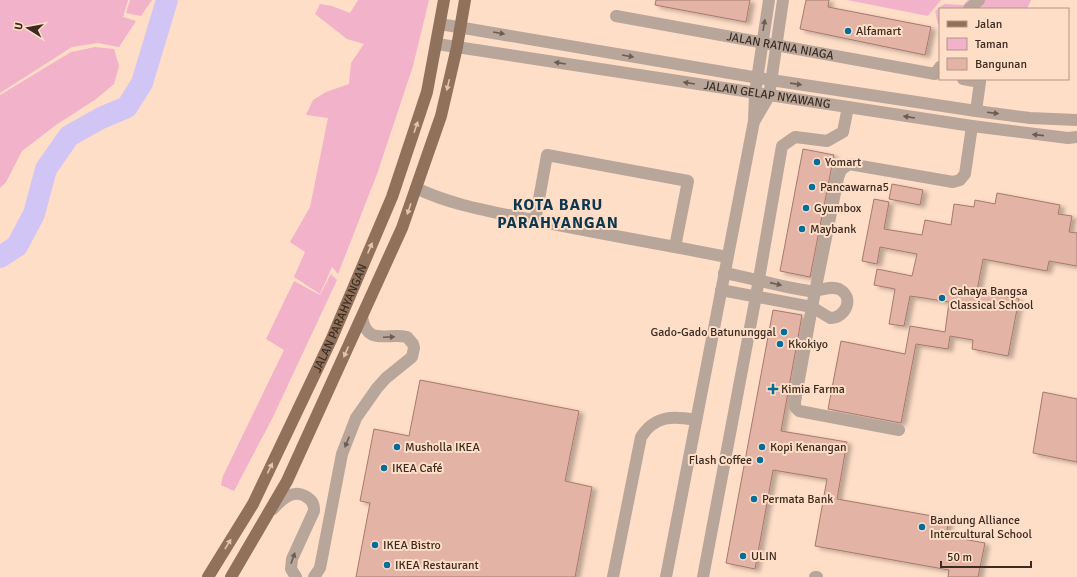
<svg xmlns="http://www.w3.org/2000/svg" width="1077" height="577" font-family="Signika,sans-serif">
  <style>
    .green { fill: #f2b2c9 }
    .lines { fill: none; stroke-linecap: round; stroke-linejoin: round }
    .river { stroke: #d1c5f6; stroke-width: 22 }
    .building { fill: #e3b3a6; stroke: #a6796d; filter: url(#shadow) }
    .minor { stroke: #b8a69b; stroke-width: 12 }
    .major { stroke: #90725c; stroke-width: 12 }
    .oneway { fill: #6d5c52 }
    .oneway2 { fill: #e3c3ad }
    .poi-dot { fill: #016d99; stroke: #ffdec8; stroke-width: 1.5 }
    .labels { text-anchor: middle; stroke-width: 4; stroke-linejoin: round; paint-order: stroke }
    .poi-label { font-size: 12px; fill: #3b2b21; stroke: #ffdec8; text-anchor: start }
    .street-label { font-size: 12px; fill: #3b2b21; stroke: #ffdec8 }
    .district-label { font-size: 16px; font-weight: bold; letter-spacing: 1px; fill: #0c374d; stroke: #ffdec8 }
  </style>
  <defs>
    <filter id="shadow"><feDropShadow dx="4.5" dy="2.5" stdDeviation="2" flood-color="#0004"/></filter>
  </defs>
  <rect width="100%" height="100%" fill="#ffdec8"/>
  <!-- green -->
  <g class="green">
    <polygon points="0,0 128,0 123,17 136,21 119,47 98,43 72,47 0,93"/>
    <polygon points="130,0 152,0 141,16 126,13"/>
    <polygon points="358,0 429,0 413,66 377,174 338,274 332,267 320,294 294,277 305,252 290,242 310,207 328,118 306,115 313,100 326,92 349,84 351,63 364,44 347,39 315,14 320,4 332,6 350,13"/>
    <polygon points="847,0 941,0 928,16"/>
    <polygon points="968,0 1031,0 1027,9 940,9 940,25 938,24 935,11 944,4 963,5"/>
    <polygon points="95,47 114,49 119,66 114,84 96,99 56,125 22,151 6,182 0,188 0,95 71,52"/>
    <polygon points="331,274 337,280 273,417 234,491 221,485 223,476 284,350 266,339 294,281 320,295"/>
  </g>
  <g class="lines">
    <!-- river -->
    <polyline class="river" points="0,257 17,246 34,214 46,169 69,136 101,118 127,107 142,83 167,0"/>
  </g>
  <!-- building -->
  <g class="building">
    <polygon points="656,0 750,0 746,22 655,5"/>
    <polygon points="806,0 829,0 828,7 931,27 925,55 800,29"/>
    <polygon points="803,149 834,155 810,277 780,271"/>
    <polygon points="892,184 923,190 920,205 889,199"/>
    <polygon points="997,193 1060,205 1058,214 1072,216 1069,232 1077,233 1077,266 1049,261 1047,271 983,259 977,291 1019,299 1008,356 972,349 973,340 950,336 948,349 916,344 901,423 828,409 841,341 905,354 910,326 945,332 949,302 924,298 910,296 904,326 889,324 895,289 874,285 877,269 912,276 917,254 880,247 877,264 862,261 874,199 889,202 884,229 922,235 925,220 951,225 954,204 974,207 975,200 995,204"/>
    <polygon points="773,310 802,315 781,431 847,442 837,499 949,519 946,536 985,543 978,577 948,577 949,570 815,546 827,479 773,470 755,569 726,563"/>
    <polygon points="420,380 579,411 565,481 592,487 575,577 356,577 370,503 360,501 374,429 409,436"/>
    <polygon points="1043,392 1077,399 1077,462 1033,453"/>
  </g>
  <g class="lines">
    <!-- minor -->
    <g class="minor">
      <polyline points="969,9 979,0"/>
      <path id="s1" d="M 616,16 L 935,74 L 940,67"/>
      <polyline points="440,24 771,80 976,111 1030,118 1077,120"/>
      <path id="s2" d="M 437,44 L 972,126 L 1068,138 L 1077,137"/>
      <polyline points="963,79 980,82 976,111"/>
      <polyline points="755,120 769,96 783,0"/>
      <path d="M 416,188 C 451,205 489,211 528,219 C 577,229 626,238 675,247 L 688,181 L 547,155 L 535,221"/>
      <polyline points="675,247 727,257"/>
      <path d="M 721,290 L 812,307 L 830,318 C 846,318 855,297 839,289 C 830,285 819,292 809,291 C 781,287 752,278 724,273"/>
      <polyline points="899,430 799,411 795,407 795,402 812,307 838,178 841,170 849,164 953,182 960,180 965,174 972,126"/>
      <path d="M 273,509 C 281,500 292,489 305,496 C 312,500 314,503 314,511 L 292,559 L 291,569 L 296,577"/>
      <path d="M 314,577 L 320,568 L 342,454 L 356,418 L 377,388 L 386,378 L 412,357 L 414,348 L 413,344 L 407,337 C 388,332 367,347 362,317"/>
      <path d="M 613,577 L 641,437 C 655,415 673,416 696,420"/>
      <polyline points="666,577 754,121 755,93 769,0"/>
      <polyline points="703,577 756,296 782,146 795,137 827,141 843,132 848,107"/>
      <polyline points="815,577 817,577"/>
    </g>
    <!-- major -->
    <g class="major">
      <path id="s3" d="M 208,577 L 253,504 L 332,338 L 392,197 L 427,92 L 444,0"/>
      <polyline points="231,577 287,481 402,228 441,116 457,47 465,0"/>
    </g>
  </g>
  <!-- one-way arrows -->
  <defs><path id="oneway-solid" d="M-6-.8H1V-3.2L6.5 0L1 3.2V.8H-6Z"/></defs>
  <g class="oneway">
    <use href="#oneway-solid" transform="translate(764 25) rotate(-80)"/>
    <use href="#oneway-solid" transform="translate(499 33) rotate(10)"/>
    <use href="#oneway-solid" transform="translate(628 56) rotate(10)"/>
    <use href="#oneway-solid" transform="translate(560 63) rotate(-171)"/>
    <use href="#oneway-solid" transform="translate(689 83) rotate(-171)"/>
    <use href="#oneway-solid" transform="translate(796 84) rotate(8)"/>
    <use href="#oneway-solid" transform="translate(993 113) rotate(7)"/>
    <use href="#oneway-solid" transform="translate(909 117) rotate(-171)"/>
    <use href="#oneway-solid" transform="translate(1038 135) rotate(-174)"/>
    <use href="#oneway-solid" transform="translate(776 284) rotate(13)"/>
    <use href="#oneway-solid" transform="translate(389 337) rotate(-3)"/>
    <use href="#oneway-solid" transform="translate(347 442) rotate(112)"/>
    <use href="#oneway-solid" transform="translate(293 558) rotate(-70)"/>
  </g>
  <g class="oneway2">
    <use href="#oneway-solid" transform="translate(448 85) rotate(103)"/>
    <use href="#oneway-solid" transform="translate(416 127) rotate(-71)"/>
    <use href="#oneway-solid" transform="translate(409 209) rotate(109)"/>
    <use href="#oneway-solid" transform="translate(370 248) rotate(-67)"/>
    <use href="#oneway-solid" transform="translate(346 352) rotate(114)"/>
    <use href="#oneway-solid" transform="translate(270 468) rotate(-64)"/>
    <use href="#oneway-solid" transform="translate(228 544) rotate(-59)"/>
  </g>
  <!-- markers -->
  <g class="poi-dot">
    <circle cx="848" cy="31" r="4"/>
    <circle cx="817" cy="162" r="4"/>
    <circle cx="812" cy="187" r="4"/>
    <circle cx="806" cy="208" r="4"/>
    <circle cx="802" cy="229" r="4"/>
    <circle cx="942" cy="298" r="4"/>
    <circle cx="784" cy="332" r="4"/>
    <circle cx="780" cy="344" r="4"/>
    <path d="M771 383h4v4h4v4h-4v4h-4v-4h-4v-4h4z"/>
    <circle cx="397" cy="447" r="4"/>
    <circle cx="762" cy="447" r="4"/>
    <circle cx="760" cy="460" r="4"/>
    <circle cx="384" cy="468" r="4"/>
    <circle cx="754" cy="499" r="4"/>
    <circle cx="922" cy="527" r="4"/>
    <circle cx="375" cy="545" r="4"/>
    <circle cx="743" cy="556" r="4"/>
    <circle cx="387" cy="565" r="4"/>
  </g>
  <g class="labels">
    <!-- poi labels -->
    <g class="poi-label">
      <text x="856" y="35">Alfamart</text>
      <text x="825" y="166">Yomart</text>
      <text x="820" y="191">Pancawarna5</text>
      <text x="814" y="212">Gyumbox</text>
      <text x="810" y="233">Maybank</text>
      <text x="950" y="295">Cahaya Bangsa<tspan x="950" dy="14">Classical School</tspan></text>
      <text x="776" y="336" text-anchor="end">Gado-Gado Batununggal</text>
      <text x="788" y="348">Kkokiyo</text>
      <text x="781" y="393">Kimia Farma</text>
      <text x="405" y="451">Musholla IKEA</text>
      <text x="770" y="451">Kopi Kenangan</text>
      <text x="752" y="464" text-anchor="end">Flash Coffee</text>
      <text x="392" y="472">IKEA Café</text>
      <text x="762" y="503">Permata Bank</text>
      <text x="930" y="524">Bandung Alliance<tspan x="930" dy="14">Intercultural School</tspan></text>
      <text x="383" y="549">IKEA Bistro</text>
      <text x="751" y="560">ULIN</text>
      <text x="395" y="569">IKEA Restaurant</text>
    </g>
    <!-- street labels -->
    <g class="street-label">
      <text dy="4" stroke="none"><textPath href="#s1" startOffset="167">JALAN RATNA NIAGA</textPath></text>
      <text dy="4" stroke="none"><textPath href="#s2" startOffset="334">JALAN GELAP NYAWANG</textPath></text>
      <text dy="4" stroke="none"><textPath href="#s3" startOffset="291">JALAN PARAHYANGAN</textPath></text>
    </g>
    <!-- district labels -->
    <g class="district-label">
      <text x="558" y="210">KOTA BARU<tspan x="558" dy="18">PARAHYANGAN</tspan></text>
    </g>
  </g>
  <!-- legend -->
  <rect x="939" y="8" width="130" height="72" fill="#ffdec8" stroke="#b19685"/>
  <rect x="947" y="21" width="20" height="6" fill="#90725c" stroke="#b19685"/>
  <text x="975" y="28" font-size="12" fill="#3b2b21">Jalan</text>
  <rect x="947" y="38" width="20" height="12" fill="#f2b2c9" stroke="#b19685"/>
  <text x="975" y="48" font-size="12" fill="#3b2b21">Taman</text>
  <rect x="947" y="58" width="20" height="12" fill="#e3b3a6" stroke="#b19685"/>
  <text x="975" y="68" font-size="12" fill="#3b2b21">Bangunan</text>
  <!-- north arrow -->
  <g transform="translate(28 28) rotate(281)" stroke="#ffdec8" stroke-width="3" paint-order="stroke">
  <path d="M0-3L7 15L0 10L-7 15Z" fill="#3b2b21"/>
  <text y="-6" font-size="11" font-weight="bold" text-anchor="middle" fill="#3b2b21">U</text>
  </g>
  <!-- scale -->
  <path d="M941 561v6h90v-6" fill="none" stroke="#3b2b21" stroke-width="2"/>
  <text x="947" y="561" font-size="12" fill="#3b2b21" stroke="#ffdec8" stroke-width="3" paint-order="stroke">50 m</text>
</svg>
